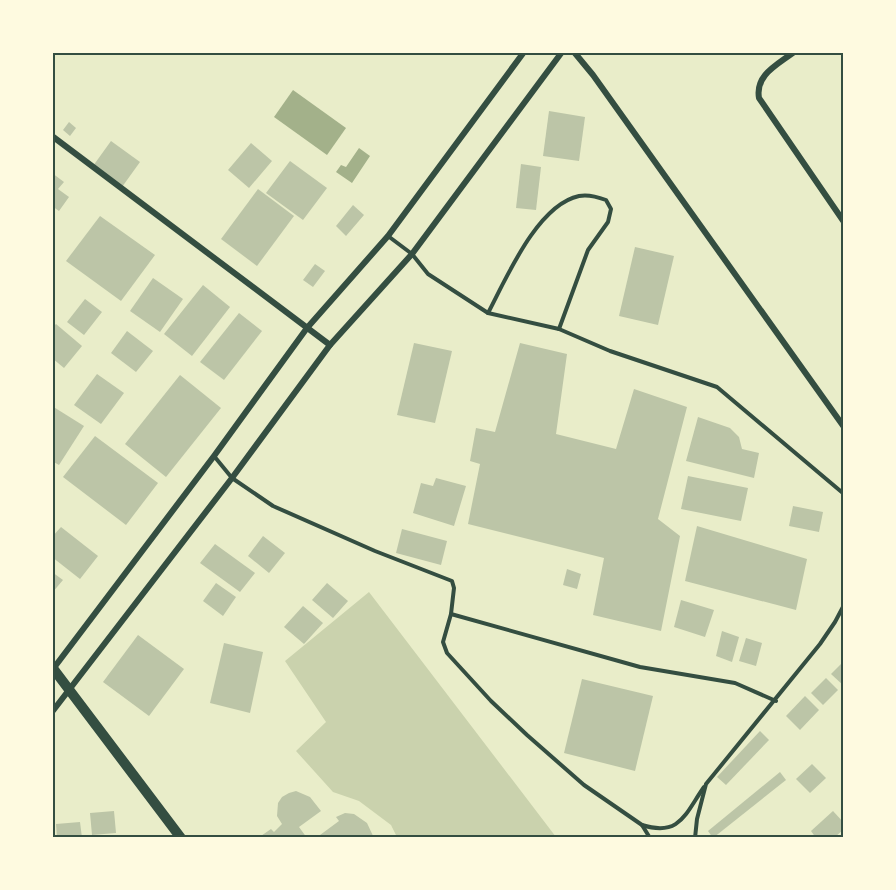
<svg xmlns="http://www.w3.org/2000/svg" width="896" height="890" font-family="Raleway,sans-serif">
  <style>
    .green { fill: #cad2ad }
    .water { fill: #a3b18a }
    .building { fill: #bcc5a7 }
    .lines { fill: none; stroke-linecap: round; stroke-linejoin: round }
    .service { stroke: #344e41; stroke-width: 4 }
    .minor { stroke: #344e41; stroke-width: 6 }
    .tertiary { stroke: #344e41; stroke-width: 10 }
    .neatline { fill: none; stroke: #344e41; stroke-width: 2 }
  </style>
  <rect width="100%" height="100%" fill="#e9edc9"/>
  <!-- green -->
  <polygon class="green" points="369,592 556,837 397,837 391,825 359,801 333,792 296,751 326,722 285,661"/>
  <!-- water -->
  <g class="water">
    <polygon points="293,90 346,128 327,155 274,117"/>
    <polygon points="359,148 370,156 352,183 336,172 341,165 346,167"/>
  </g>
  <!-- building -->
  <g class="building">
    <polygon points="549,111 585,117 579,161 543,156"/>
    <polygon points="69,122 76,128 70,136 63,130"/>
    <polygon points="111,141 140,162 122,187 93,166"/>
    <polygon points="251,143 272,161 249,188 228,170"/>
    <polygon points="290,161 327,188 303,220 266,193"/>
    <polygon points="521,164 541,167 536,210 516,208"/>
    <polygon points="52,173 64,182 58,189 69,197 59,211 52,206"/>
    <polygon points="258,189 294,216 257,266 221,239"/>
    <polygon points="353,205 364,215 346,236 336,226"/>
    <polygon points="100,216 155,255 121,301 66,261"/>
    <polygon points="635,247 674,256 658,325 619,316"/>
    <polygon points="315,264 325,271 313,287 303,280"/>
    <polygon points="153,278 183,299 160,332 130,311"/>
    <polygon points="203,285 230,307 192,356 164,334"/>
    <polygon points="85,299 102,312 84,335 67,322"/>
    <polygon points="239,313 262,331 224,380 200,362"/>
    <polygon points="56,324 82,346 64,368 52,358 52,328"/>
    <polygon points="127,331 153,351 136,372 111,353"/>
    <polygon points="414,343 452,351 435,423 397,415"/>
    <polygon points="520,343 567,354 556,434 616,449 634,389 687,407 658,519 680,536 661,631 593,615 604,558 468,524 480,464 470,461 476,428 495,432"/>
    <polygon points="97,374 124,393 101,424 74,405"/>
    <polygon points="180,375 221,408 166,477 125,444"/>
    <polygon points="52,406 84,426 59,465 52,461"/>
    <polygon points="698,417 730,428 739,437 742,449 759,453 754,478 686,461"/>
    <polygon points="95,436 158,483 126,525 63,477"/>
    <polygon points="688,476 748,488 741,521 681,509"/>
    <polygon points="436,478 466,486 454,526 413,513 421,483 433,486"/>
    <polygon points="793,506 823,512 819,532 789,526"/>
    <polygon points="697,526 807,559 796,610 685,581"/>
    <polygon points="61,527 98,556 80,579 52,557 52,537"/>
    <polygon points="402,529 447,541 441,565 396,553"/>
    <polygon points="263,536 285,553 269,573 248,556"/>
    <polygon points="215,544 255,573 240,592 200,563"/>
    <polygon points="567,569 581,574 577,589 563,585"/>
    <polygon points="52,572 63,580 52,593"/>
    <polygon points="216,583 236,597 223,616 203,601"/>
    <polygon points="327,583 348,601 333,618 312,600"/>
    <polygon points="681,600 714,610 705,637 674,627"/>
    <polygon points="303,606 323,623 304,644 284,627"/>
    <polygon points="722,631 739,637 732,662 716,656"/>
    <polygon points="138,635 184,669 149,716 103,682"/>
    <polygon points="746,638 762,643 756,666 739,661"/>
    <polygon points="224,643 263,652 250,713 210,703"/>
    <polygon points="844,661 844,686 831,674"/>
    <polygon points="826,678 838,690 823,705 811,693"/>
    <polygon points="582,679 653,696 635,771 564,753"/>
    <polygon points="805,696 819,710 800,730 786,716"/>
    <polygon points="760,731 769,740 726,785 717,777"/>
    <polygon points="812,764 826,778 810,793 796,779"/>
    <polygon points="780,772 786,780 713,838 708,831"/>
    <polygon points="296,791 310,797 321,811 299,827 307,838 258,838 271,829 274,832 282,824 277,816 278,803 282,797 289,793"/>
    <polygon points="114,811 116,833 92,835 90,813"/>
    <polygon points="833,811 844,823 844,829 834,838 816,838 811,831"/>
    <polygon points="345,813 354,814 367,823 374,838 316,838 339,821 336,817"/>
    <polygon points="80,822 82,838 57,838 56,824"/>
  </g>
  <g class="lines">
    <!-- service -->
    <g class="service">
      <polyline points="388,236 412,254 428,274 488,313 559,329 610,351 717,387 844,494"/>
      <path d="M 488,313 C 506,279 537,205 579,196 C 588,194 598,197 606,200 L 611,209 L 608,222 L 588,250 L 559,329"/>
      <polyline points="214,456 232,478 273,506 375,551 452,581 454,588 451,614 443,642 447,653 491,701 527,735 584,785 642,825 650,838"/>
      <polyline points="451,614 640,667 735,683 776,701"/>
      <path d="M 642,825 C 680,837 685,814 704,787"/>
      <polyline points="695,838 697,819 706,784 820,644 835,622 844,605"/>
    </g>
    <!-- minor -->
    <g class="minor">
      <polyline points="574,52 593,75 844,427"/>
      <path d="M 794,52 C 777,65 755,75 759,98 L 844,222"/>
      <polyline points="52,136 330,345"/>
      <polyline points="53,669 214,456 307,328 388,236 524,52"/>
      <polyline points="52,712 232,478 330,345 412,254 562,52"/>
    </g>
    <!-- tertiary -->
    <polyline class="tertiary" points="52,667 181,838"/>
  </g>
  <!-- border -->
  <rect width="896" height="890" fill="none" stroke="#fefae0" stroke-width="108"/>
  <rect x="54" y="54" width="788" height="782" class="neatline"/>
</svg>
